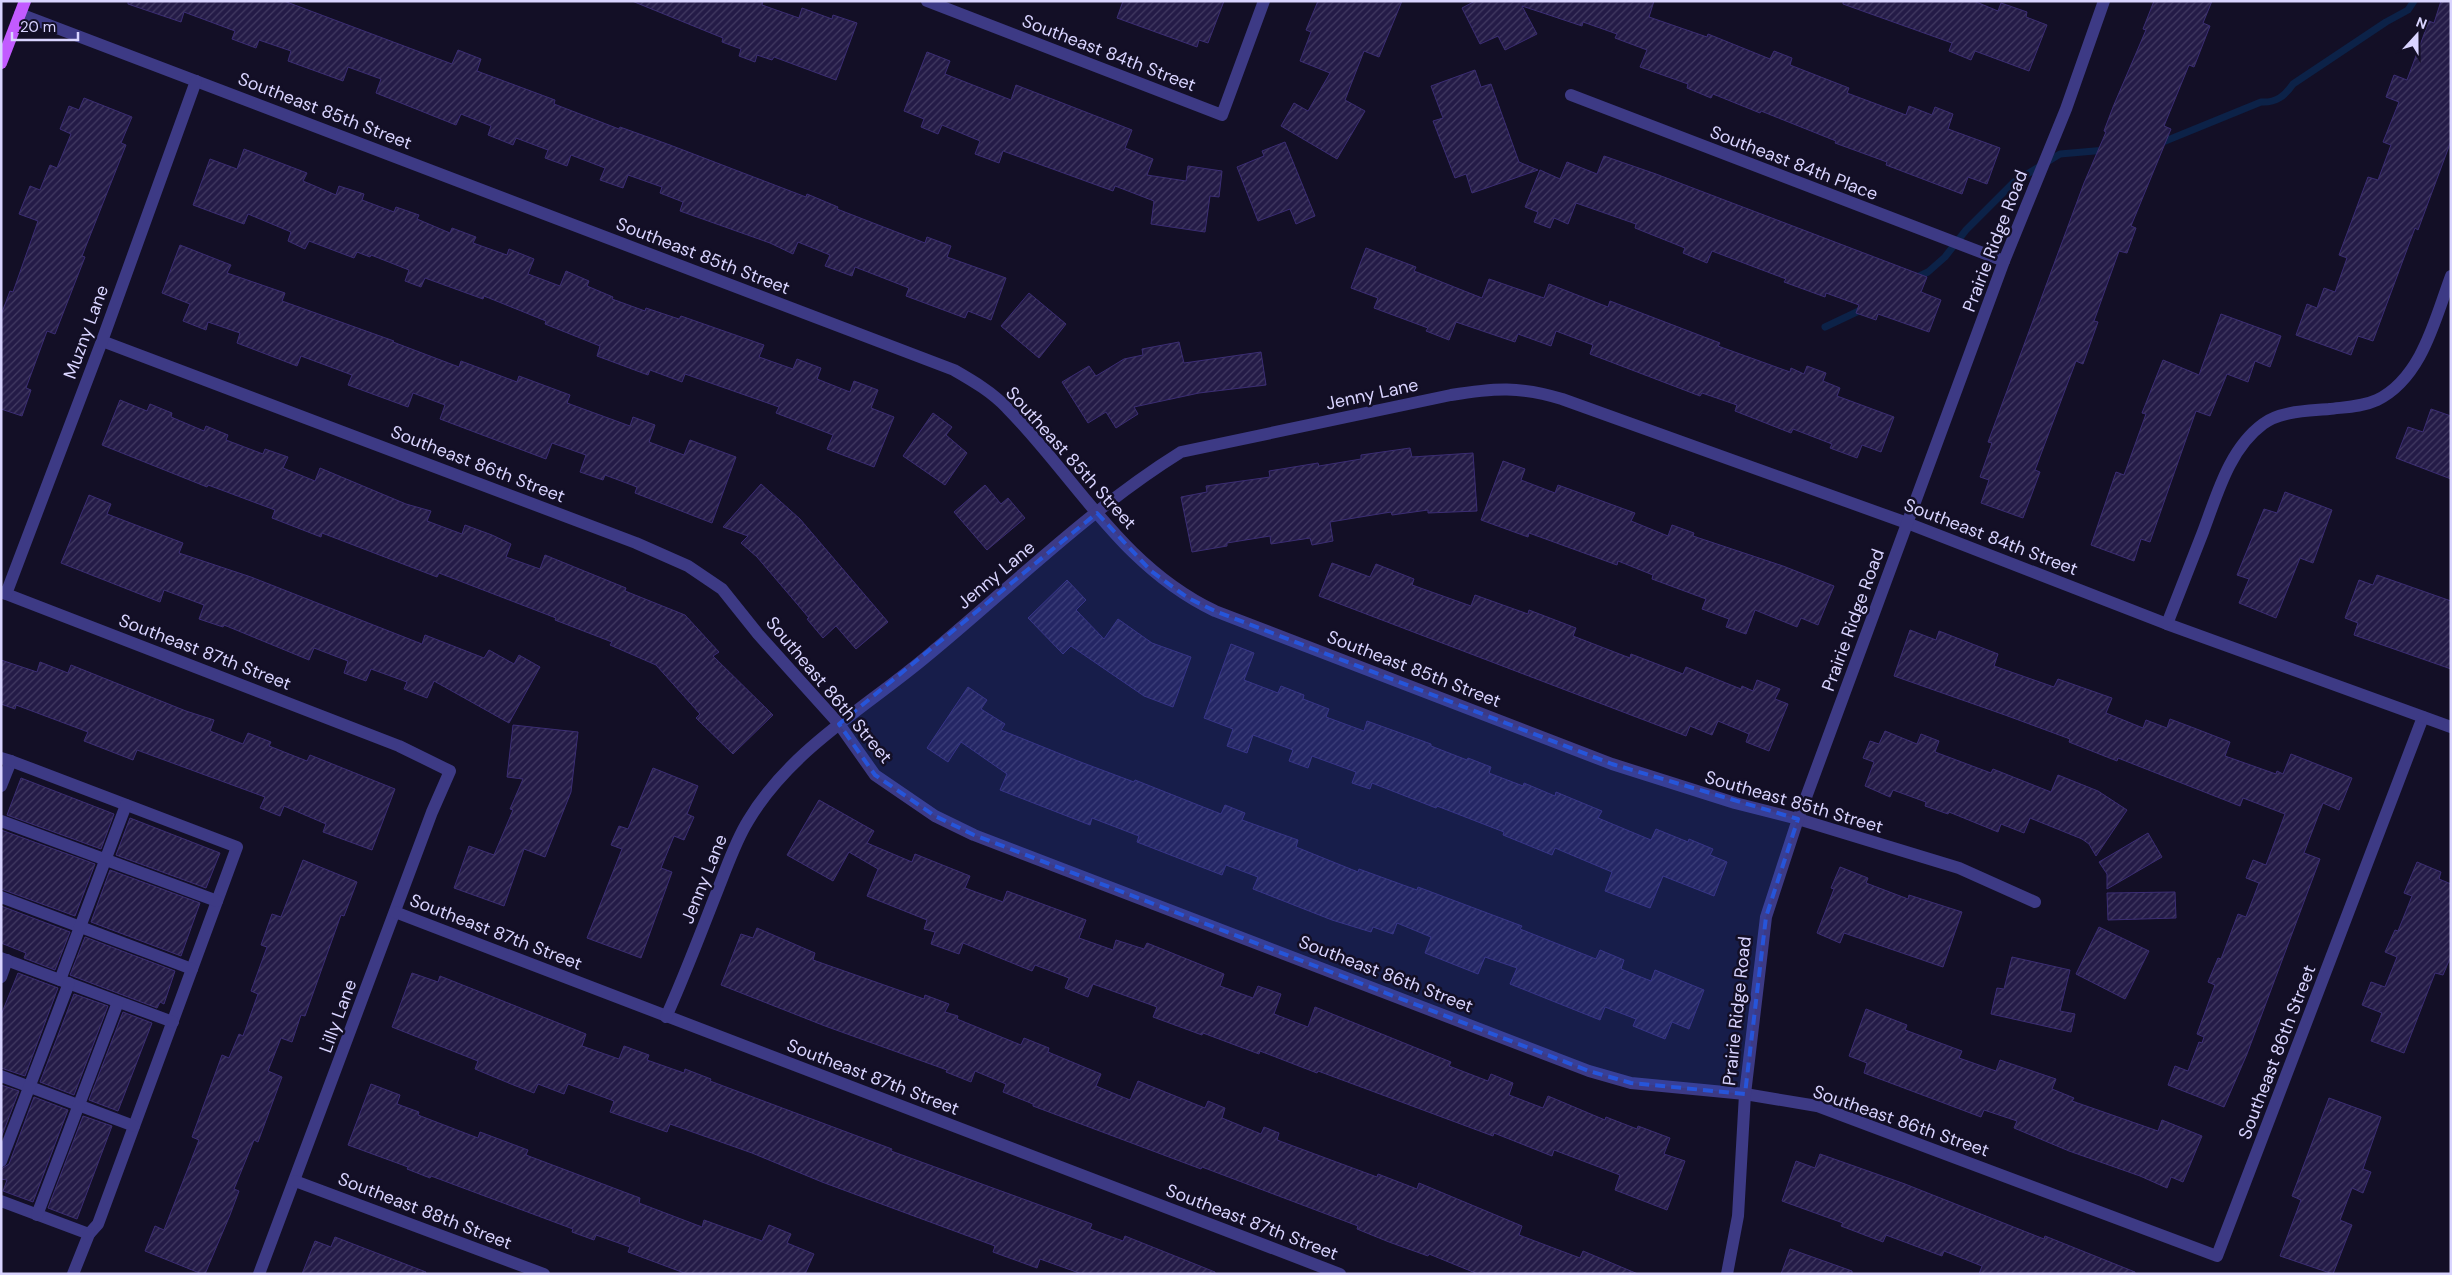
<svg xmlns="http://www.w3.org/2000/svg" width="2452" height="1275" font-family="'DM Sans',sans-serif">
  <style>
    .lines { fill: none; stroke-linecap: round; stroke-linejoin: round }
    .stream { stroke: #0c2248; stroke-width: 7 }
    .building { fill: url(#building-hatch); stroke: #3b2d73 }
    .minor { stroke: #3d3a85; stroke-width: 12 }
    .major { stroke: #c25bff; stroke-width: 12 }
    .marked { fill: #2655da; fill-opacity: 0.2; stroke: #2655da; stroke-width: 4; stroke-dasharray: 10 6; stroke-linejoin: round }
    .labels { text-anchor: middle; stroke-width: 5; stroke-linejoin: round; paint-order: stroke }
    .street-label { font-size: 18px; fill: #d9d4ff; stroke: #130f26 }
  </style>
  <defs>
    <pattern id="building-hatch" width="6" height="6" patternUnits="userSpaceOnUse" patternTransform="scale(1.25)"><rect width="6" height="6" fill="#241b47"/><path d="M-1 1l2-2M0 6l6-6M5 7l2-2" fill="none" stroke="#433b63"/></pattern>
  </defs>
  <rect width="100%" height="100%" fill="#130f26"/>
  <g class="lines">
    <!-- stream -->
    <g class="stream">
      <path d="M 2158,144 L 2261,102 C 2276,103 2285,96 2293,84 L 2386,22 L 2408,10 L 2414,1"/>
      <polyline points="1915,278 1928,272 1945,257 1966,230 2014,182 2060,154 2106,150"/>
      <polyline points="1825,327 1863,309"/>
    </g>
  </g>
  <!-- building -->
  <g class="building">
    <polygon points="128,1 284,1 452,64 458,50 481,59 477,71 555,100 554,104 619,129 620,127 670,145 806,197 807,194 838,207 837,209 925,243 927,237 951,246 947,257 1006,278 991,320 968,311 965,318 906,296 909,288 855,267 852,276 825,266 830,255 798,242 793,254 770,243 680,211 683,202 660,193 662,187 628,175 623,188 600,180 605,168 571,155 567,166 545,158 548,150 516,138 513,145 488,135 491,126 461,114 456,125 376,93 381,79 348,67 343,81 288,61 291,51 259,40 256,48 232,39 235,31 184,12 181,22 128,4"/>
    <polygon points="632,1 763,1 762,5 799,18 802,8 832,19 833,15 857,23 836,80 774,57 772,60 757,55 755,62 739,56 741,49 722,42 723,38"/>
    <polygon points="1123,1 1224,1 1208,43 1199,40 1197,47 1117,18"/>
    <polygon points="1318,1 1402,1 1379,57 1364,51 1345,100 1365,111 1337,159 1281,126 1294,103 1308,111 1330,73 1300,61 1311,32 1306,30"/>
    <polygon points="1475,1 1654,1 1649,17 1707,37 1708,34 1770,59 1774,51 1792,58 1790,65 1849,88 1847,93 1906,115 1909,106 1932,115 1935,107 1953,114 1948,129 2000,148 1987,184 1968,177 1962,194 1886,165 1887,162 1835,143 1836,141 1761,111 1760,113 1713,94 1711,98 1687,88 1688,84 1640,67 1647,50 1615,38 1617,34 1583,22 1582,26 1522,6 1537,34 1505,50 1498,36 1480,44 1462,8"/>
    <polygon points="1843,1 1974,1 1998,11 2001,3 2027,12 2026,17 2047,25 2029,71 1975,51 1971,60 1949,51 1952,43 1843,4"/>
    <polygon points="2154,1 2212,1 2203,23 2210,26 2194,67 2189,65 2164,126 2171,129 2131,226 2136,228 2127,253 2119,251 2094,321 2098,322 2083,364 2076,361 2035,470 2040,472 2023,518 1981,503 1989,480 1980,477 1992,443 1988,442 2084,183 2106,132 2104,131 2113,107 2146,30 2143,29"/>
    <polygon points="2441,1 2451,1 2451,141 2418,230 2415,228 2373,341 2358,336 2351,355 2296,335 2307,304 2317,308 2324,288 2335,292 2347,258 2339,255 2368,177 2378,180 2391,145 2383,142 2399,102 2386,97 2394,75 2407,80 2429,21 2434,23"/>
    <polygon points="927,52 950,61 945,74 1011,100 1016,85 1132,130 1125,148 1153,159 1147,175 1186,181 1188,166 1222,171 1219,197 1210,196 1205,232 1151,224 1154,201 1115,186 1113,191 1003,151 999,163 975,154 980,141 942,125 938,134 921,127 924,119 904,111"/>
    <polygon points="1475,70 1481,87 1491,84 1519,162 1538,170 1472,193 1466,174 1455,178 1433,121 1443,118 1431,86"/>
    <polygon points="84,98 132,117 121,143 126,145 82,256 85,257 76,280 55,334 47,331 26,388 31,390 22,416 1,409 1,315 10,291 13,292 38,221 19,214 30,186 40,190 50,165 57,168 71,134 60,129 69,106 79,110"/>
    <polygon points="1285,142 1315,216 1296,224 1290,209 1258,221 1237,167 1264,156 1262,151"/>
    <polygon points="244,149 307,173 303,181 336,195 339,186 364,194 362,200 394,212 396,207 419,215 417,219 450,233 452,228 476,237 473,243 507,255 509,249 534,259 528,274 560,286 566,271 589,281 587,286 613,297 612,299 645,311 646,308 679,319 681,316 764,345 759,357 793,369 797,359 821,368 817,379 850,392 854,381 878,390 871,408 894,417 874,467 827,449 833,435 776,413 779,407 685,374 682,382 650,370 648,375 597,356 600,346 545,324 546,321 484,296 483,299 425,278 421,287 405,281 409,270 371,255 370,257 357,252 354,258 309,241 305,249 288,241 291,232 248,214 244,224 193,205 210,159 237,169"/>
    <polygon points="1604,156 1656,174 1927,277 1921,292 1941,300 1929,332 1878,314 1876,320 1856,313 1859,305 1826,293 1825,297 1784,282 1786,279 1712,251 1707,263 1683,253 1685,248 1635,228 1636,224 1576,203 1568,224 1554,218 1550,228 1534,222 1538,212 1525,207 1540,170 1560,179 1567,162 1597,174"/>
    <polygon points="180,245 231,265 227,273 285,293 282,301 394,341 393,342 459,367 461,361 517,382 519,376 570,395 567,403 630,426 633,417 655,425 649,442 684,455 690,440 736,457 712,523 635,493 637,487 605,475 603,480 580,472 586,455 552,443 546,459 440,419 445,405 413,393 408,407 348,385 352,375 301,356 297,366 237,343 240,333 208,322 206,330 183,321 190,304 162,293"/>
    <polygon points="1366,248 1416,267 1414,271 1482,298 1489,279 1544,298 1549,284 1608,307 1610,301 1720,343 1718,346 1790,372 1791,368 1804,374 1807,366 1826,373 1823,381 1840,388 1837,396 1894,417 1881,452 1862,445 1857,458 1830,448 1832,444 1793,429 1791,433 1735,411 1737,405 1702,393 1700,396 1590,354 1593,345 1556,331 1551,346 1518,334 1515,342 1456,322 1449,340 1426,331 1428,328 1374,308 1378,298 1351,288"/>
    <polygon points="1029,293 1066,324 1039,358 1001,326"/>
    <polygon points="2221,314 2281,336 2270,367 2255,361 2248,382 2227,374 2210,416 2196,411 2150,542 2141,539 2134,561 2091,545 2116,472 2124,475 2146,414 2142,413 2163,360 2199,375"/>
    <polygon points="1179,342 1184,363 1261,352 1266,385 1199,393 1134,407 1138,414 1116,428 1106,412 1088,423 1062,382 1089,366 1096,376 1124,359 1143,355 1142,349"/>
    <polygon points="120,400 147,411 150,404 172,413 171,417 204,431 206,426 228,435 226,440 263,454 265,449 288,457 283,468 315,481 320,468 406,504 431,511 427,521 462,534 465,525 492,535 511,544 506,557 540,569 545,555 626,588 625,591 685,615 719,652 713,656 773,715 733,754 696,718 700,714 656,665 610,645 612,642 555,620 556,618 439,573 437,577 322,533 321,537 272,518 275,510 208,485 207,487 102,445"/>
    <polygon points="2431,409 2451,416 2451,479 2396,458 2408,427 2423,432"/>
    <polygon points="933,413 952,427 946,435 967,453 945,485 903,456"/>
    <polygon points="1410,448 1412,457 1473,453 1477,511 1428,513 1428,510 1392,515 1391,512 1330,522 1333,541 1312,545 1310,538 1271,544 1270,536 1227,543 1227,546 1192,552 1181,497 1207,492 1206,486 1270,477 1269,471 1318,463 1319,466 1361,459 1361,455"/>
    <polygon points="1503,461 1525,469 1521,480 1555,493 1558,485 1635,513 1631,521 1668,536 1672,525 1694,533 1693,536 1783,566 1834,586 1818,625 1801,618 1797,627 1755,610 1746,634 1726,627 1729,619 1702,609 1706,599 1652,579 1653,575 1618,561 1617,565 1529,533 1528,537 1481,520"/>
    <polygon points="761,484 800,519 888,622 856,649 836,626 823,638 807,619 809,618 757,557 741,543 748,536 723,527"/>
    <polygon points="985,485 1001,504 1008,498 1025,518 987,550 954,512"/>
    <polygon points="2285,492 2332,510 2313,563 2300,558 2276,618 2239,603 2249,579 2237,575 2264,509 2277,513"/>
    <polygon points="89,495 111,504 107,514 183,543 179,553 251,577 422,644 425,635 484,658 489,650 514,664 519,655 540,667 509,723 434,681 427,698 404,689 407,682 371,669 366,681 344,673 348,661 314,648 309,660 224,625 223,627 199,619 204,605 164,590 160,602 61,563"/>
    <polygon points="1332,563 1370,577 1376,564 1414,579 1412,585 1471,606 1475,595 1528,614 1529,610 1576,628 1573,636 1630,658 1631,654 1683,674 1686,667 1741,689 1742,686 1753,691 1757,680 1780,689 1775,699 1788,704 1769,751 1746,742 1749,734 1718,721 1712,735 1690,726 1686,736 1319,596"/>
    <polygon points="2377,575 2451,601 2451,669 2354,635 2358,623 2345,618 2359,580 2373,585"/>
    <polygon points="1067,580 1086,600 1076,610 1104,639 1118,619 1152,643 1191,657 1173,707 1144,696 1071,646 1063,654 1028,618"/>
    <polygon points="1910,630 1936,640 1939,631 1998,654 1994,666 2054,687 2058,679 2112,698 2106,713 2143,728 2146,720 2167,728 2170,719 2194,728 2230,742 2225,756 2276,774 2277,771 2283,774 2291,754 2352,778 2339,810 2323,803 2304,853 2320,859 2247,1054 2224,1107 2168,1085 2175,1066 2188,1071 2199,1042 2202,1043 2204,1037 2197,1034 2215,985 2208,982 2218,958 2221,959 2238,914 2246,917 2259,883 2246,878 2253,860 2266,865 2285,814 2243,798 2240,806 2118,758 2117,761 2069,742 2070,739 2005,715 1894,676"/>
    <polygon points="1231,644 1254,653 1244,680 1278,693 1281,686 1304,695 1303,699 1329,709 1326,717 1364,731 1367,721 1431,744 1431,746 1467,760 1468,758 1491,767 1489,773 1523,786 1524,783 1555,796 1556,792 1602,811 1598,818 1651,840 1656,829 1688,842 1689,839 1713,849 1710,855 1727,862 1714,896 1663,876 1650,908 1605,891 1612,872 1555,848 1552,855 1503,835 1504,832 1437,806 1436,808 1372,783 1370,789 1352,783 1356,772 1312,756 1308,768 1289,761 1293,750 1253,735 1247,753 1227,746 1233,729 1204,718"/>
    <polygon points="1,660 37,672 40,662 68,673 71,665 186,711 214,720 210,731 243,744 248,733 271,742 269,746 307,761 310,755 395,789 372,850 323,832 326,824 284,806 280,816 260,808 265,797 137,750 133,760 84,741 88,732 16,705 15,709 1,704"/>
    <polygon points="968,687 987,700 981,709 1005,724 1001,730 1078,761 1134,782 1135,780 1221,814 1225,805 1245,813 1242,820 1298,840 1296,847 1358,872 1359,869 1417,890 1418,887 1522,926 1520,929 1596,959 1600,950 1624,960 1621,969 1651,981 1655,970 1704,990 1689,1029 1672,1022 1665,1039 1633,1026 1636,1019 1605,1007 1600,1020 1510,984 1517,968 1485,957 1478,974 1425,953 1431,937 1397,923 1393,934 1373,927 1371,932 1332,920 1253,889 1258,877 1226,865 1222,875 1137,842 1139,836 1092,818 1090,825 1000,790 1007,774 961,742 948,762 927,748"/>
    <polygon points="513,725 578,732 571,792 545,857 524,849 504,906 454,888 469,846 494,855 513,810 510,809 523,779 507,777"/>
    <polygon points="1885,731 1917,744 1921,734 1939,741 1935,752 1991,773 1993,769 2051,792 2058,775 2098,791 2127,810 2096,856 2089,844 2082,839 2030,818 2024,833 2001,824 1998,832 1949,812 1948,814 1925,806 1926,802 1893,790 1890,797 1865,786 1874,762 1863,758 1870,741 1879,744"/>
    <polygon points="653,768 698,786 687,814 694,817 684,840 674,836 661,868 672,872 641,958 587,938 622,849 611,845 619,826 628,829"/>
    <polygon points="21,778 114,814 101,849 7,815"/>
    <polygon points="819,800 874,831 867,843 912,862 915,854 970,876 965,888 1003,902 1007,891 1086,920 1079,938 1113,950 1116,940 1144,949 1147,943 1224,974 1220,986 1253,998 1258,986 1281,994 1274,1014 1308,1027 1315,1007 1451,1062 1449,1066 1488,1081 1491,1074 1513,1083 1509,1095 1543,1108 1548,1096 1605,1120 1606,1117 1637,1129 1638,1126 1670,1138 1664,1154 1685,1161 1667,1210 1615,1190 1620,1175 1554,1150 1552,1156 1494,1133 1493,1136 1318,1071 1317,1073 1260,1051 1259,1054 1203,1033 1202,1035 1153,1017 1157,1007 1093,984 1088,997 1065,988 1069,978 1035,965 1032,971 963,943 959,954 931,944 935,932 924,929 927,920 867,896 878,869 849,852 833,881 787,855"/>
    <polygon points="130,818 220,853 206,888 116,855"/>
    <polygon points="1,830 95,864 75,916 1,889"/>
    <polygon points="2148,833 2162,857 2107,889 2107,874 2099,862"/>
    <polygon points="303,860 357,882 344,916 341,915 305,1016 301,1015 292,1042 281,1038 268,1071 282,1077 258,1142 254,1140 234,1189 239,1191 230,1215 205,1274 202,1274 145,1251 155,1226 164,1230 199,1140 192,1137 222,1055 229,1058 239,1034 243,1036 258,994 251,991 267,947 261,945 272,914 281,917"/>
    <polygon points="2417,862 2441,872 2439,879 2451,884 2451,956 2443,975 2435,973 2404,1053 2371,1041 2382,1013 2362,1005 2371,982 2385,987 2397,957 2385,952 2395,930 2398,931 2412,896 2404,893"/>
    <polygon points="1840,867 1868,878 1866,883 1908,899 1909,895 1962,912 1943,967 1844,933 1840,943 1817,933 1834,889 1831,888"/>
    <polygon points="110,870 200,903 181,956 91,922"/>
    <polygon points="2175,892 2176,918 2108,920 2107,893"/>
    <polygon points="1,906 70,932 55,970 24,958 26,953 1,943"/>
    <polygon points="2099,927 2149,951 2125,999 2076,974"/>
    <polygon points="757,928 815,953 813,960 924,999 925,995 949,1004 945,1012 958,1016 957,1019 1021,1045 1024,1038 1049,1048 1048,1052 1101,1074 1096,1086 1130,1100 1138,1081 1205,1108 1208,1101 1225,1108 1222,1118 1261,1134 1264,1127 1279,1133 1277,1140 1377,1177 1378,1174 1417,1189 1419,1183 1522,1226 1519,1235 1580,1258 1583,1251 1638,1274 1478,1274 1429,1254 1428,1256 1389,1242 1357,1229 1358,1226 1202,1167 1201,1169 1033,1106 1033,1104 1003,1092 1006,1084 975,1071 971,1082 946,1072 947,1070 825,1026 721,985 741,934 753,938"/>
    <polygon points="85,937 175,971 164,1004 160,1002 157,1008 70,975"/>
    <polygon points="2012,957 2070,970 2060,1011 2075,1014 2071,1032 1991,1014 1997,988 2004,989"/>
    <polygon points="18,973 58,988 25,1076 1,1068 1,1015"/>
    <polygon points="412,973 438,982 440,976 586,1034 582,1046 619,1059 624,1046 649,1055 647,1060 684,1073 685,1069 711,1079 710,1081 892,1149 891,1151 1092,1224 1090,1229 1123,1241 1125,1236 1215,1272 1215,1274 1082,1274 1040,1259 1037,1268 993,1252 995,1246 822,1182 752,1153 670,1124 667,1132 610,1112 614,1101 568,1084 564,1094 538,1084 534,1093 511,1084 475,1069 478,1061 392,1027"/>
    <polygon points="74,994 108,1006 74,1095 40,1082"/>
    <polygon points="1866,1009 1907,1025 1905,1030 1962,1051 1959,1058 1996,1071 2000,1060 2056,1079 2052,1089 2074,1098 2072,1101 2158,1131 2162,1120 2202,1136 2183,1182 2171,1177 2167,1188 2140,1176 2069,1151 2014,1128 2017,1121 1984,1110 1981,1117 1864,1073 1867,1063 1849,1056"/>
    <polygon points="123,1012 152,1023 118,1111 89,1100"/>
    <polygon points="371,1084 400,1095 397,1104 419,1112 418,1115 478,1138 480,1132 528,1150 526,1155 640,1198 639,1203 702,1227 704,1220 762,1241 769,1225 791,1234 787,1243 814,1254 805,1274 687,1274 628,1252 630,1247 596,1235 594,1240 572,1232 573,1229 431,1176 430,1178 407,1169 408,1167 348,1145"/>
    <polygon points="1,1085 19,1091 1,1138"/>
    <polygon points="34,1097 68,1110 33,1202 3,1191 7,1180 1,1179 1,1169 9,1164"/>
    <polygon points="2329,1098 2381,1117 2363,1169 2371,1172 2363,1193 2352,1188 2340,1220 2352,1225 2333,1274 2280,1256 2301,1200 2292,1196"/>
    <polygon points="83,1116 112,1126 77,1219 48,1208"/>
    <polygon points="1820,1154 1905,1184 2044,1239 2045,1236 2135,1272 2135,1274 1979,1274 1982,1266 1944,1251 1942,1256 1886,1235 1883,1242 1841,1226 1843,1223 1782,1201 1796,1161 1815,1168"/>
    <polygon points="335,1237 426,1272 425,1274 302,1274 315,1241 331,1247"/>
    <polygon points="1790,1249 1852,1271 1852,1274 1781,1274"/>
  </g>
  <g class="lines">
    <!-- minor -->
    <g class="minor">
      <polyline points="927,1 1222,115 1264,1"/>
      <path d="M 20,14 L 954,370 C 973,381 992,392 1007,408 C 1076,478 1122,567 1215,611 L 1612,764 L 1735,803 L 1798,819 L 1959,868 L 2035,902"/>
      <polyline points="1571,95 2004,261"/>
      <polyline points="102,341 636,543 688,566 722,589 758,634 839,724 875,775 935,816 974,835 1589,1071 1631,1083 1745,1094 1817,1106 2217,1256 2423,717"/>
      <polyline points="1,592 399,746 450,771 432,812 259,1274"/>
      <polyline points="6,594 102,341 196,81"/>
      <path d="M 2167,624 C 2179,593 2191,563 2203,532 C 2217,495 2229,449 2263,424 C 2280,411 2308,411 2329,409 C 2345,407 2362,407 2377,400 C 2422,378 2435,319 2451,276"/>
      <polyline points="1,758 11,761 1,786"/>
      <polyline points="11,761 237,847 192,969"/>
      <polyline points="1,821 217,901"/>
      <polyline points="1,897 192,969 98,1224 89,1234 1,1201"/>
      <polyline points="395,912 1340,1274"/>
      <polyline points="1,958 173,1022"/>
      <polyline points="1,977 7,960"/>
      <polyline points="60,980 126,805"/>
      <path d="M 666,1017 C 685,975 701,932 718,889 C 727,867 735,842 748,821 C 790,750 865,708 926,657 C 1010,588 1088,510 1181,452 L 1451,395 C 1494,388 1520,386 1562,399 L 1907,523 L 2167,624 L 2451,727"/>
      <polyline points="1,1076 134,1126"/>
      <polyline points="1,1161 69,983"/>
      <polyline points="295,1181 544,1274"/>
      <polyline points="37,1215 118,1002"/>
      <polyline points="73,1274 89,1234"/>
      <polyline points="1727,1274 1738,1216 1745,1094 1766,917 1798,819 2004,261 2066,109 2104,1"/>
    </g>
    <!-- major -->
    <polyline class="major" points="1,63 25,1"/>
  </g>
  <!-- marked area -->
  <path class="marked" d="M 1097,513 L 1151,571 L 1188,598 L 1215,611 L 1612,764 L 1798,819 L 1766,917 L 1745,1094 L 1631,1083 L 1589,1071 L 974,835 L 935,816 L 875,775 L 839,724 Z"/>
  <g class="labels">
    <!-- street labels -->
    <g class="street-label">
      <text transform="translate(1109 53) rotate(21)" y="6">Southeast 84th Street</text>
      <text transform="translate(325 111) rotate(21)" y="6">Southeast 85th Street</text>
      <text transform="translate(1794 163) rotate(21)" y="6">Southeast 84th Place</text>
      <text transform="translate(1995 241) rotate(-69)" y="6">Prairie Ridge Road</text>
      <text transform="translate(703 256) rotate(21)" y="6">Southeast 85th Street</text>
      <text transform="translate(86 332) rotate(-70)" y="6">Muzny Lane</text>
      <text transform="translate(1372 394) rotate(-12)" y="6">Jenny Lane</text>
      <text transform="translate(1071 458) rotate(48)" y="6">Southeast 85th Street</text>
      <text transform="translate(478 464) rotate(21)" y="6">Southeast 86th Street</text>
      <text transform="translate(1991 537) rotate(21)" y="6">Southeast 84th Street</text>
      <text transform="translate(996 575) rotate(-40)" y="6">Jenny Lane</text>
      <text transform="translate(1853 620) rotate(-70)" y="6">Prairie Ridge Road</text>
      <text transform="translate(205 652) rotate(21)" y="6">Southeast 87th Street</text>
      <text transform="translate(1414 669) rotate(21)" y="6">Southeast 85th Street</text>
      <text transform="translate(829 690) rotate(50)" y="6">Southeast 86th Street</text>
      <text transform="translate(1794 802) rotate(16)" y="6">Southeast 85th Street</text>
      <text transform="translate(704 879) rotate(-68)" y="6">Jenny Lane</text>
      <text transform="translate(496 932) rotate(21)" y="6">Southeast 87th Street</text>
      <text transform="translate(1386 974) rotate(21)" y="6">Southeast 86th Street</text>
      <text transform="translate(1737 1011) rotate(-84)" y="6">Prairie Ridge Road</text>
      <text transform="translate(338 1016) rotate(-70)" y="6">Lilly Lane</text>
      <text transform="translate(2277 1052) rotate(-69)" y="6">Southeast 86th Street</text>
      <text transform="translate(873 1077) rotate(21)" y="6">Southeast 87th Street</text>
      <text transform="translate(1901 1121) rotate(19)" y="6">Southeast 86th Street</text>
      <text transform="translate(425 1211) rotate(21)" y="6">Southeast 88th Street</text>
      <text transform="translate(1252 1222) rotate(21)" y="6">Southeast 87th Street</text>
    </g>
  </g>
  <!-- border -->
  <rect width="2452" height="1275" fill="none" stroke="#d9d4ff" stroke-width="5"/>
  <!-- north arrow -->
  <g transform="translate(2417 35) rotate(21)" stroke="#130f26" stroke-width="4" paint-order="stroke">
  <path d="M0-4L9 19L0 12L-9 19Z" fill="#d9d4ff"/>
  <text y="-8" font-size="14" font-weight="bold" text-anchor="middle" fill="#d9d4ff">N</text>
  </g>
  <!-- scale -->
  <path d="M12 32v8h66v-8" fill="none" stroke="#d9d4ff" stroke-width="2.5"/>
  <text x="20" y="32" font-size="15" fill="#d9d4ff" stroke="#130f26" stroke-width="4" paint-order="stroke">20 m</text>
</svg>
